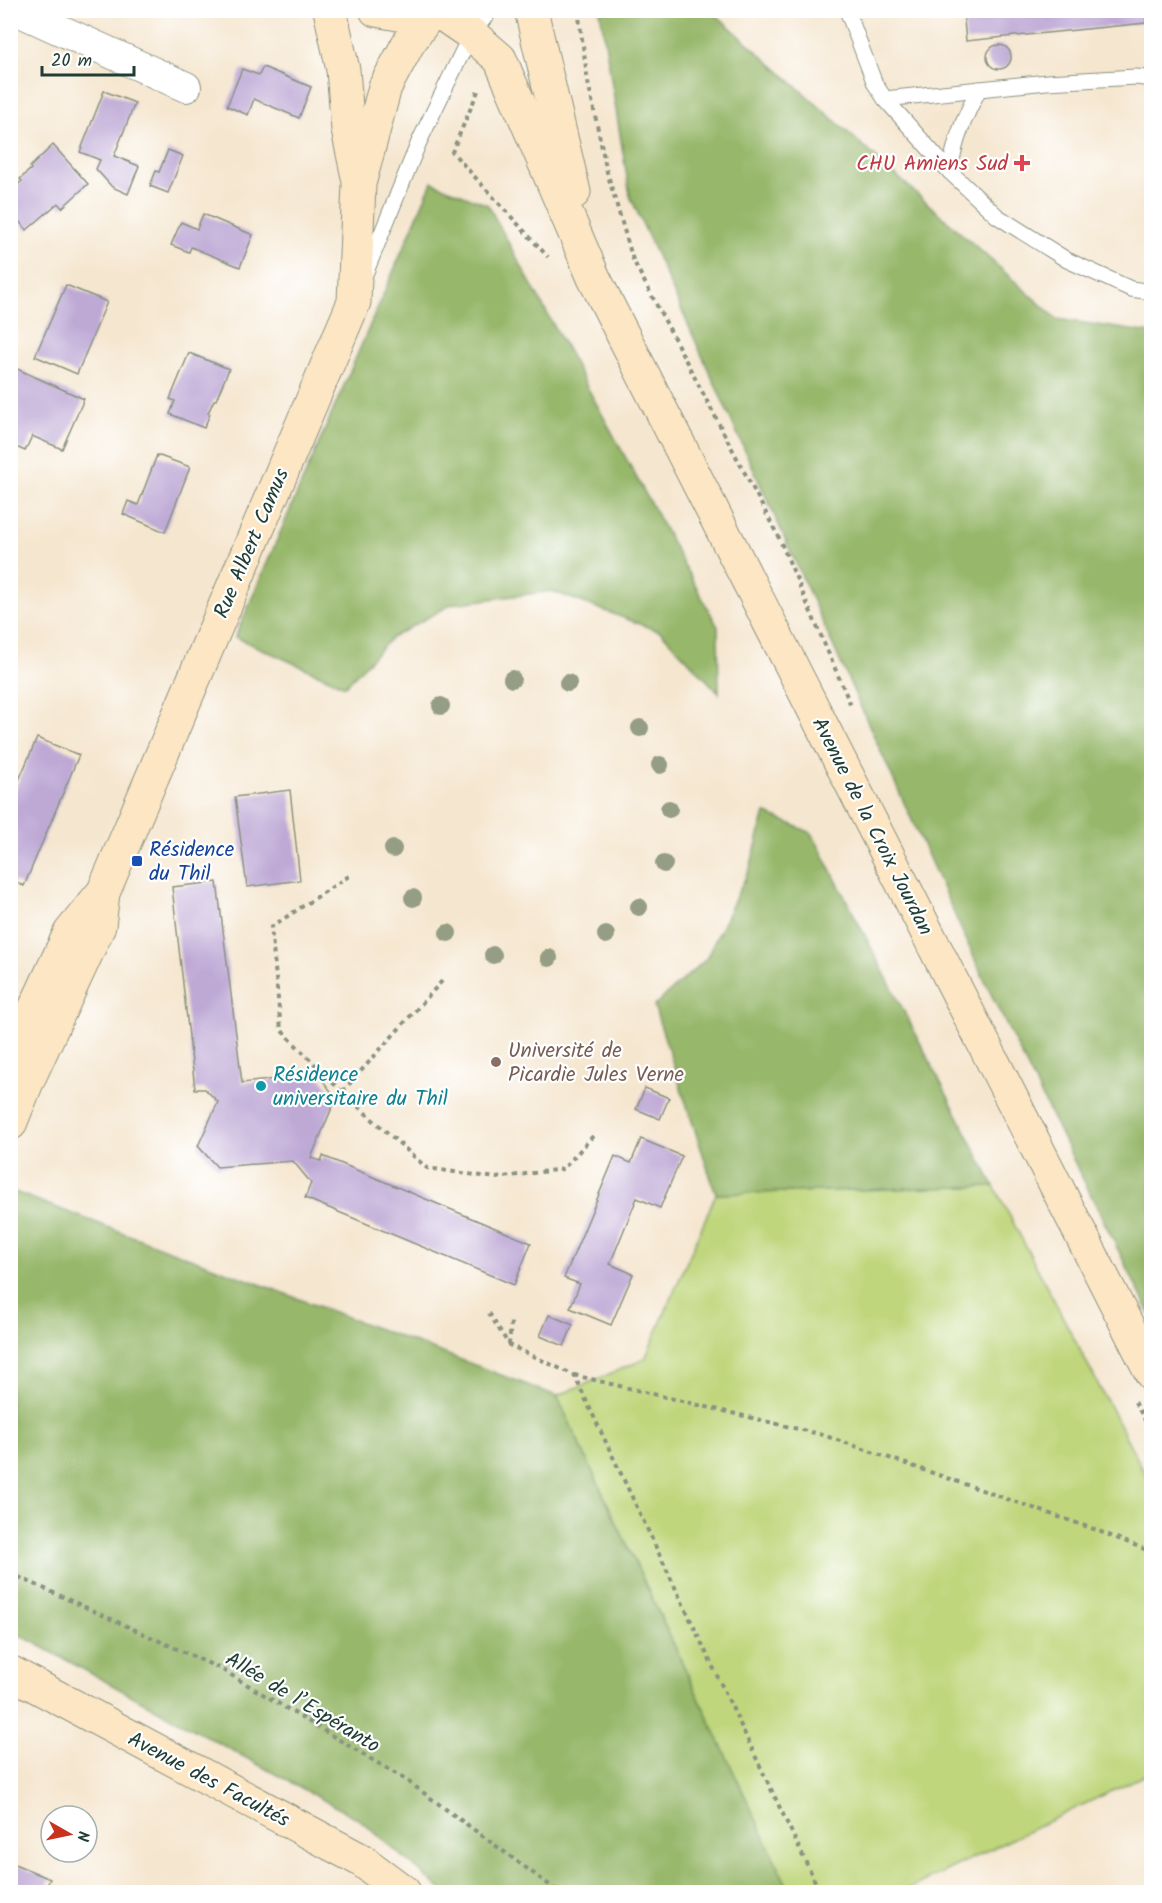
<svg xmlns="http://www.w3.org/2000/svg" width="1162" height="1903" font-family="Kalam,sans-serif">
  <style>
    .green { fill: #bfd67b; stroke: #6f8a58; stroke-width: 1.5 }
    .forest { fill: #97b76b; stroke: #5b7a50; stroke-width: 1.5 }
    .building { fill: #bea9d5 }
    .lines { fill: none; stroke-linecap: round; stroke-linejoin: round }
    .lane-casing { stroke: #8a9282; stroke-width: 17 }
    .street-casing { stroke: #8a9282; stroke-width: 32 }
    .secondary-casing { stroke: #8a9282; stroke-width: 35 }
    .path { stroke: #8a9282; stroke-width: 4; stroke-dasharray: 4.5 4.5; stroke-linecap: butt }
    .lane { stroke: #fff; stroke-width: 15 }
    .street { stroke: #fff; stroke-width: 30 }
    .secondary { stroke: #fce6c4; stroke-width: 33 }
    .tree { fill: #959e84 }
    .health-dot { fill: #e0444e; stroke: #fff; stroke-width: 2 }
    .transit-dot { fill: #1a4fb4; stroke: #fff; stroke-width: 2 }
    .education-dot { fill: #8d6e63; stroke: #fff; stroke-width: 2 }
    .culture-dot { fill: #0f9aa8; stroke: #fff; stroke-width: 2 }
    .labels { text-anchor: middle; stroke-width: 4.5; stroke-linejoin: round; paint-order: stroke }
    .health-label { font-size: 21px; fill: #be3a42; stroke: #fff; text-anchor: end }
    .street-label { font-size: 21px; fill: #1f3d34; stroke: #fff }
    .transit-label { font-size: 21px; fill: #164399; stroke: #fff; text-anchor: start }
    .education-label { font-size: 21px; fill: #785e54; stroke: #fff; text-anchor: start }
    .culture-label { font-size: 21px; fill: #0d838f; stroke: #fff; text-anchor: start }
  </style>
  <rect width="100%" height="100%" fill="#fff"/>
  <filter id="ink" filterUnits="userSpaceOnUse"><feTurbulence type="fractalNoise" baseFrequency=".0167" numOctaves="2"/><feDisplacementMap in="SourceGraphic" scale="12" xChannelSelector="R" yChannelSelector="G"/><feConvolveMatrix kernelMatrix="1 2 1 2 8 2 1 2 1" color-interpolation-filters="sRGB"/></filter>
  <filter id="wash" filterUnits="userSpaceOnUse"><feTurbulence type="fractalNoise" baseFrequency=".008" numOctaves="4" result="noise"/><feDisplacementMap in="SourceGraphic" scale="24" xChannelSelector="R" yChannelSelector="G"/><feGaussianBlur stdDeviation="1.35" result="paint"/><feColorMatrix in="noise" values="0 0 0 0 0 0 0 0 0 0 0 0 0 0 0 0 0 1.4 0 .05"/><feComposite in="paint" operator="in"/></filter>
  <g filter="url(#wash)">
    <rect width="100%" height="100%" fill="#f5e6cf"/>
    <!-- green -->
    <polygon class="green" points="994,1186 1151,1485 1151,1772 902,1892 790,1892 557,1396 645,1359 716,1194"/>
    <!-- forest -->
    <g class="forest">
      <polygon points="699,11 713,12 1057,319 1151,333 1151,1316 985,982 630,196 600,11"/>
      <polygon points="432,182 488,205 718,627 719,693 661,632 552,591 452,604 391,638 345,686 235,637"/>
      <polygon points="765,813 812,833 994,1186 716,1194 654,1006 706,959 750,868"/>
      <polygon points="12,1191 557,1396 790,1892 444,1892 360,1820 11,1630 10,1196"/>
    </g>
    <g id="blocks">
      <!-- building -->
      <g class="building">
        <polygon points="963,10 1145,10 1146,23 966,41"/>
        <circle cx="999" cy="57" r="12"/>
        <polygon points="263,67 311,87 299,118 254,99 248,115 227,106 242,69 259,75"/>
        <polygon points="104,91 135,103 114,156 139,166 128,194 112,187 96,169 100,160 80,152"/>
        <polygon points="53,145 88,184 62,208 58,203 27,230 10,211 10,191 22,181 20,179 31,169 30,167"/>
        <polygon points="168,150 183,156 168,193 150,186 156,171 159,172"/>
        <polygon points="203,214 253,235 240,267 191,247 189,252 171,245 181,222 197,229"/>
        <polygon points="66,285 107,302 77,374 35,356"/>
        <polygon points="189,353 229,369 216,400 214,400 208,413 210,414 204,428 170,414 175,401 170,399"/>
        <polygon points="15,368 84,399 62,449 32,436 25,451 14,446 10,448 10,379"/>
        <polygon points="157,455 190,467 165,532 123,514 128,501 138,505"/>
        <polygon points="37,738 79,755 24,886 10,880 10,801"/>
        <polygon points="290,790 300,880 247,887 235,797"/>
        <polygon points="217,882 242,1083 318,1074 336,1098 311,1158 321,1161 323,1156 531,1243 514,1285 305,1198 311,1183 293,1161 217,1167 198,1146 218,1102 205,1089 195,1089 172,887"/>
        <polygon points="645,1088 669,1098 660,1119 636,1109"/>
        <polygon points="641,1139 682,1156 660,1208 637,1198 610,1264 633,1274 611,1325 570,1308 580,1284 564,1278 615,1156 631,1163"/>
        <polygon points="549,1315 573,1325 564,1346 540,1336"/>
        <polygon points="10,1862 50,1879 44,1892 10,1892"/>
      </g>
    </g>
  </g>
  <g filter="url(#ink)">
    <use href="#blocks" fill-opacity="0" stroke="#8a9282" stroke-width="1.5"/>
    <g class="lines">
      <defs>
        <g id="lane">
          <polyline points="847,10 875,84 885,99 950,172 997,216 1067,260 1131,289 1152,292"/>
          <polyline points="885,99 1047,82 1136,77 1152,79"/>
          <path d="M 950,172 C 954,141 965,116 979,89"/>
          <polyline points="365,274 419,142 471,34 491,10"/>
        </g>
        <polyline id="street" points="16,10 186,87"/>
        <g id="secondary">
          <polyline points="330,10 343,70 348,130 358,177"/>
          <polyline points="376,10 415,17 429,10"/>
          <polyline points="436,10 471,34 500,59 594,278 1152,1374"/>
          <polyline points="531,10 574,192"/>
          <polyline points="10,1062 70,933 100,896"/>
          <polyline points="10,1124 27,1082 99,926 103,893 354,302 359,184 385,87 408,44 432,10"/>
          <polyline points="10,1672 361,1860 404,1892"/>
        </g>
      </defs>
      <!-- lane casing -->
      <use href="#lane" class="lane-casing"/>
      <!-- street casing -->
      <use href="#street" class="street-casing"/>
      <!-- secondary casing -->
      <use href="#secondary" class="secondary-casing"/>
      <!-- path -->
      <g class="path">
        <polyline points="578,10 588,82 607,172 633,260 779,538 852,708"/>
        <polyline points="478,91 452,152 548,257"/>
        <polyline points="442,981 342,1092 427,1168 496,1178 563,1169 593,1136"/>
        <polyline points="342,1092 281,1030 271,927 352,874"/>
        <polyline points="489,1313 509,1345 574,1375 820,1892"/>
        <polyline points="509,1345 511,1322"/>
        <polyline points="574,1375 823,1435 1091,1528 1152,1552"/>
        <polyline points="1135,1402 1152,1433"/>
        <polyline points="10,1573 221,1669 406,1780 559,1892"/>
      </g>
      <!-- lane -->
      <use href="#lane" class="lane"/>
      <!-- street -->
      <use href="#street" class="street"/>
      <!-- secondary -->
      <use href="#secondary" class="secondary"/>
    </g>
    <!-- trees -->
    <g class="tree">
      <circle cx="512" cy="679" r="9"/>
      <circle cx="568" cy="683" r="9"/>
      <circle cx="441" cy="706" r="9"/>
      <circle cx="640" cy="728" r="9"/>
      <circle cx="660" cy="765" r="9"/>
      <circle cx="669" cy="809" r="9"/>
      <circle cx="393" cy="849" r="9"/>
      <circle cx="664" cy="864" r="9"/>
      <circle cx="413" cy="898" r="9"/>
      <circle cx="639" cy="907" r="9"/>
      <circle cx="448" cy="933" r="9"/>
      <circle cx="606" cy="935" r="9"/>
      <circle cx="493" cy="955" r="9"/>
      <circle cx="549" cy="958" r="9"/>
    </g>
  </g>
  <!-- markers -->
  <path class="health-dot" d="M1019 154h6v6h6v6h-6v6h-6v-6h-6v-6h6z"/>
  <rect class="transit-dot" x="131" y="855" width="12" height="12" rx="3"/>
  <circle class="education-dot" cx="496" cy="1062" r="6"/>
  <circle class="culture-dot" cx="261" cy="1086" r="6"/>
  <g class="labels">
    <!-- health labels -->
    <g class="health-label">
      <text x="1008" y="170">CHU Amiens Sud</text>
    </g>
    <!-- street labels -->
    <g class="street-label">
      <text transform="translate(251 543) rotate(-67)" y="7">Rue Albert Camus</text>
      <text transform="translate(873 826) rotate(63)" y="7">Avenue de la Croix Jourdan</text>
      <text transform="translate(303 1702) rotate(31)" y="7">Allée de l’Espéranto</text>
      <text transform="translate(209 1779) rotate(28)" y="7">Avenue des Facultés</text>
    </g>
    <!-- transit labels -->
    <g class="transit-label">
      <text x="149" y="856">Résidence<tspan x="149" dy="24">du Thil</tspan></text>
    </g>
    <!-- education labels -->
    <g class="education-label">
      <text x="508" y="1057">Université de<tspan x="508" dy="24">Picardie Jules Verne</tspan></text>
    </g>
    <!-- culture labels -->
    <g class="culture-label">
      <text x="273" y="1081">Résidence<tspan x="273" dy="24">universitaire du Thil</tspan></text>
    </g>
  </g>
  <!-- margin -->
  <rect width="1162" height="1903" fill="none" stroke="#fff" stroke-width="36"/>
  <!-- north arrow -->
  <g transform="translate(69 1834) rotate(99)"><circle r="28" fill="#ffffff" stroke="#a5b1ae" stroke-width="1.5"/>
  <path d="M0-4.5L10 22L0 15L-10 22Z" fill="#c8321e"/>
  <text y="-9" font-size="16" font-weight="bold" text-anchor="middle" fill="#1f3d34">N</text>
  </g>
  <!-- scale -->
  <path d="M42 66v9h92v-9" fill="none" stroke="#1f3d34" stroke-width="3"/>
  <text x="51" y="66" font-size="18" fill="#1f3d34" stroke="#ffffff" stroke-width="4.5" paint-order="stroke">20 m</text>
</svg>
